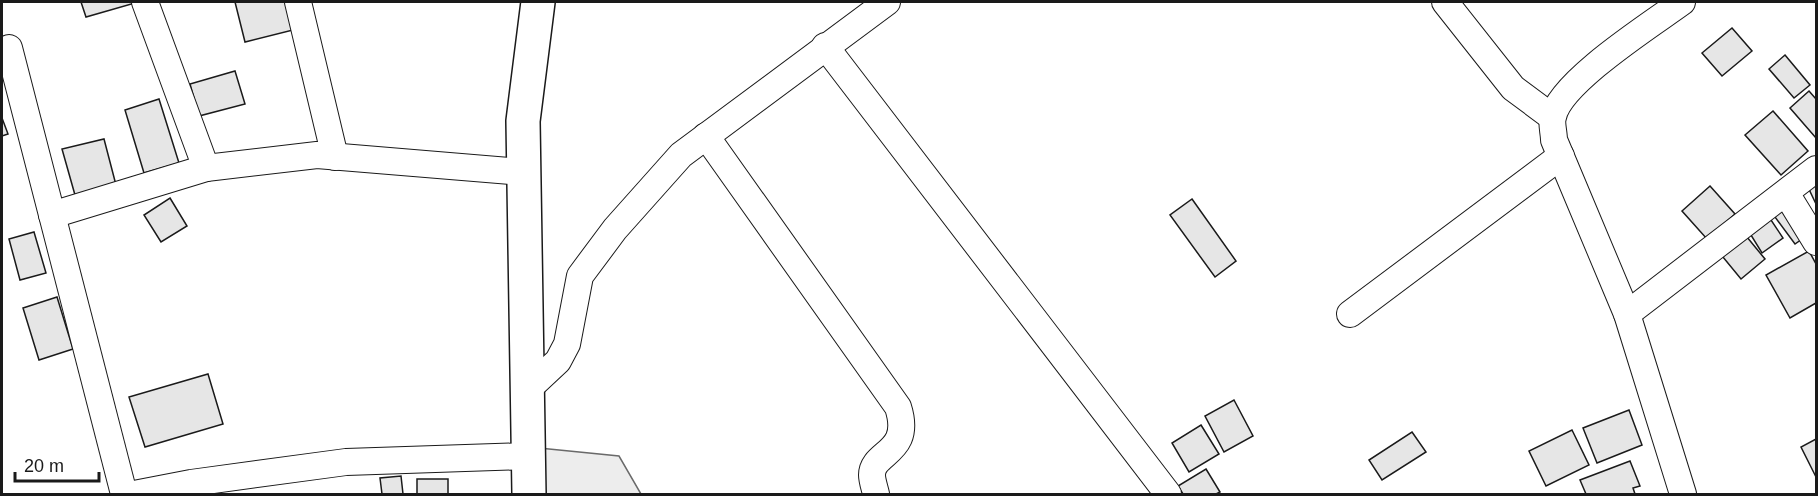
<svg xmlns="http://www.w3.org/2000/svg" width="1818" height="496" font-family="Arial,sans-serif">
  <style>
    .built { fill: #ededed; stroke: #6a6a6a; stroke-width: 1.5 }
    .building { fill: #e6e6e6; stroke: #1a1a1a; stroke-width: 1.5 }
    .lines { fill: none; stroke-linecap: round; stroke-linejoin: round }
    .street-casing { stroke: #1a1a1a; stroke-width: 28 }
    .secondary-casing { stroke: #1a1a1a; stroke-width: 36 }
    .street { stroke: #fff; stroke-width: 26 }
    .secondary { stroke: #fff; stroke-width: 33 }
  </style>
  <rect width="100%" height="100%" fill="#fff"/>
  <!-- built -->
  <polygon class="built" points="539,448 619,456 641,494 540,494"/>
  <!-- building -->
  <g class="building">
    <polygon points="81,2 135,2 135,3 86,17"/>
    <polygon points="235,2 290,2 297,29 245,42"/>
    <polygon points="1732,28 1752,51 1722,76 1702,53"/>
    <polygon points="1785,55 1810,85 1794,98 1769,69"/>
    <polygon points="235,71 245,104 199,116 190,84"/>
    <polygon points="1809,91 1816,99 1816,138 1790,108"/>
    <polygon points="159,99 179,163 144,173 125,110"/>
    <polygon points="1773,111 1808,151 1781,175 1745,135"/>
    <polygon points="2,118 8,134 2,136"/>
    <polygon points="104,139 116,185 75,195 62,149"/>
    <polygon points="1816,180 1816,204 1807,185"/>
    <polygon points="1710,186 1735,214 1707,239 1682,211"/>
    <polygon points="170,198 187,226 161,242 144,215"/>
    <polygon points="1192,199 1236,261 1215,277 1170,215"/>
    <polygon points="1786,202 1809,234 1795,244 1772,213"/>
    <polygon points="1767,214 1783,238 1762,253 1746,227"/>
    <polygon points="1742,231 1765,259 1741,279 1718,251"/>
    <polygon points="34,232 46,273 20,280 9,239"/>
    <polygon points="1809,251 1816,264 1816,303 1790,318 1766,275"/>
    <polygon points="57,297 73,349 39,360 23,308"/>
    <polygon points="208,374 223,424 145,447 129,397"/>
    <polygon points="1234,400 1253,436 1224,452 1205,416"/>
    <polygon points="1629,410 1642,445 1597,463 1583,428"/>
    <polygon points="1201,425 1219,454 1189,472 1172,443"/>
    <polygon points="1572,430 1589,465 1546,486 1529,451"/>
    <polygon points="1412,432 1426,452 1382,480 1369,460"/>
    <polygon points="1816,439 1816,477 1801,447"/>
    <polygon points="1630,461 1640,486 1633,488 1635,494 1586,494 1580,480"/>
    <polygon points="1206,469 1220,492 1216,494 1183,494 1178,486"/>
    <polygon points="401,476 403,494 382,494 380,478"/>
    <rect x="417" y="479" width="31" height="15"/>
  </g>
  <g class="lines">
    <defs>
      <g id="street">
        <polyline points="145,2 206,168"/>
        <polyline points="298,2 335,157"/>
        <polyline points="1445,2 1513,88 1552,117"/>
        <path d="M 1682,2 C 1652,24 1560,82 1553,117 C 1551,123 1554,133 1554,140 L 1627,314 L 1683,494"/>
        <polyline points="825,46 1168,494"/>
        <polyline points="9,48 124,494"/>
        <path d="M 706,136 L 898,407 C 913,454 872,451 872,475 C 872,481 875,489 876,494"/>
        <polyline points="1786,193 1816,242"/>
        <polyline points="52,215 206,168 317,155 523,172"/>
        <polyline points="1350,314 1561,156"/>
        <polyline points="1627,314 1816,169"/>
        <polyline points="527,390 558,361 567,344 580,276 615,229 681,155 887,2"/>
        <polyline points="134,494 191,483 346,462 528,456"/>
      </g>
      <polyline id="secondary" points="529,494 523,121 538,2"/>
    </defs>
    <!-- street casing -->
    <use href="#street" class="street-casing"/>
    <!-- secondary casing -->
    <use href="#secondary" class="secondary-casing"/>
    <!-- street -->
    <use href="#street" class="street"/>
    <!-- secondary -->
    <use href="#secondary" class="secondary"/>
  </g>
  <!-- border -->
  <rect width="1818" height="496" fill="none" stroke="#1a1a1a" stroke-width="6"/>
  <!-- scale -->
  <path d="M15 472v9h84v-9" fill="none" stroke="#1a1a1a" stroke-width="3"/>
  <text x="24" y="472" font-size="18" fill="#1a1a1a" stroke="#ffffff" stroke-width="4.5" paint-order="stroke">20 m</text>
</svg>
